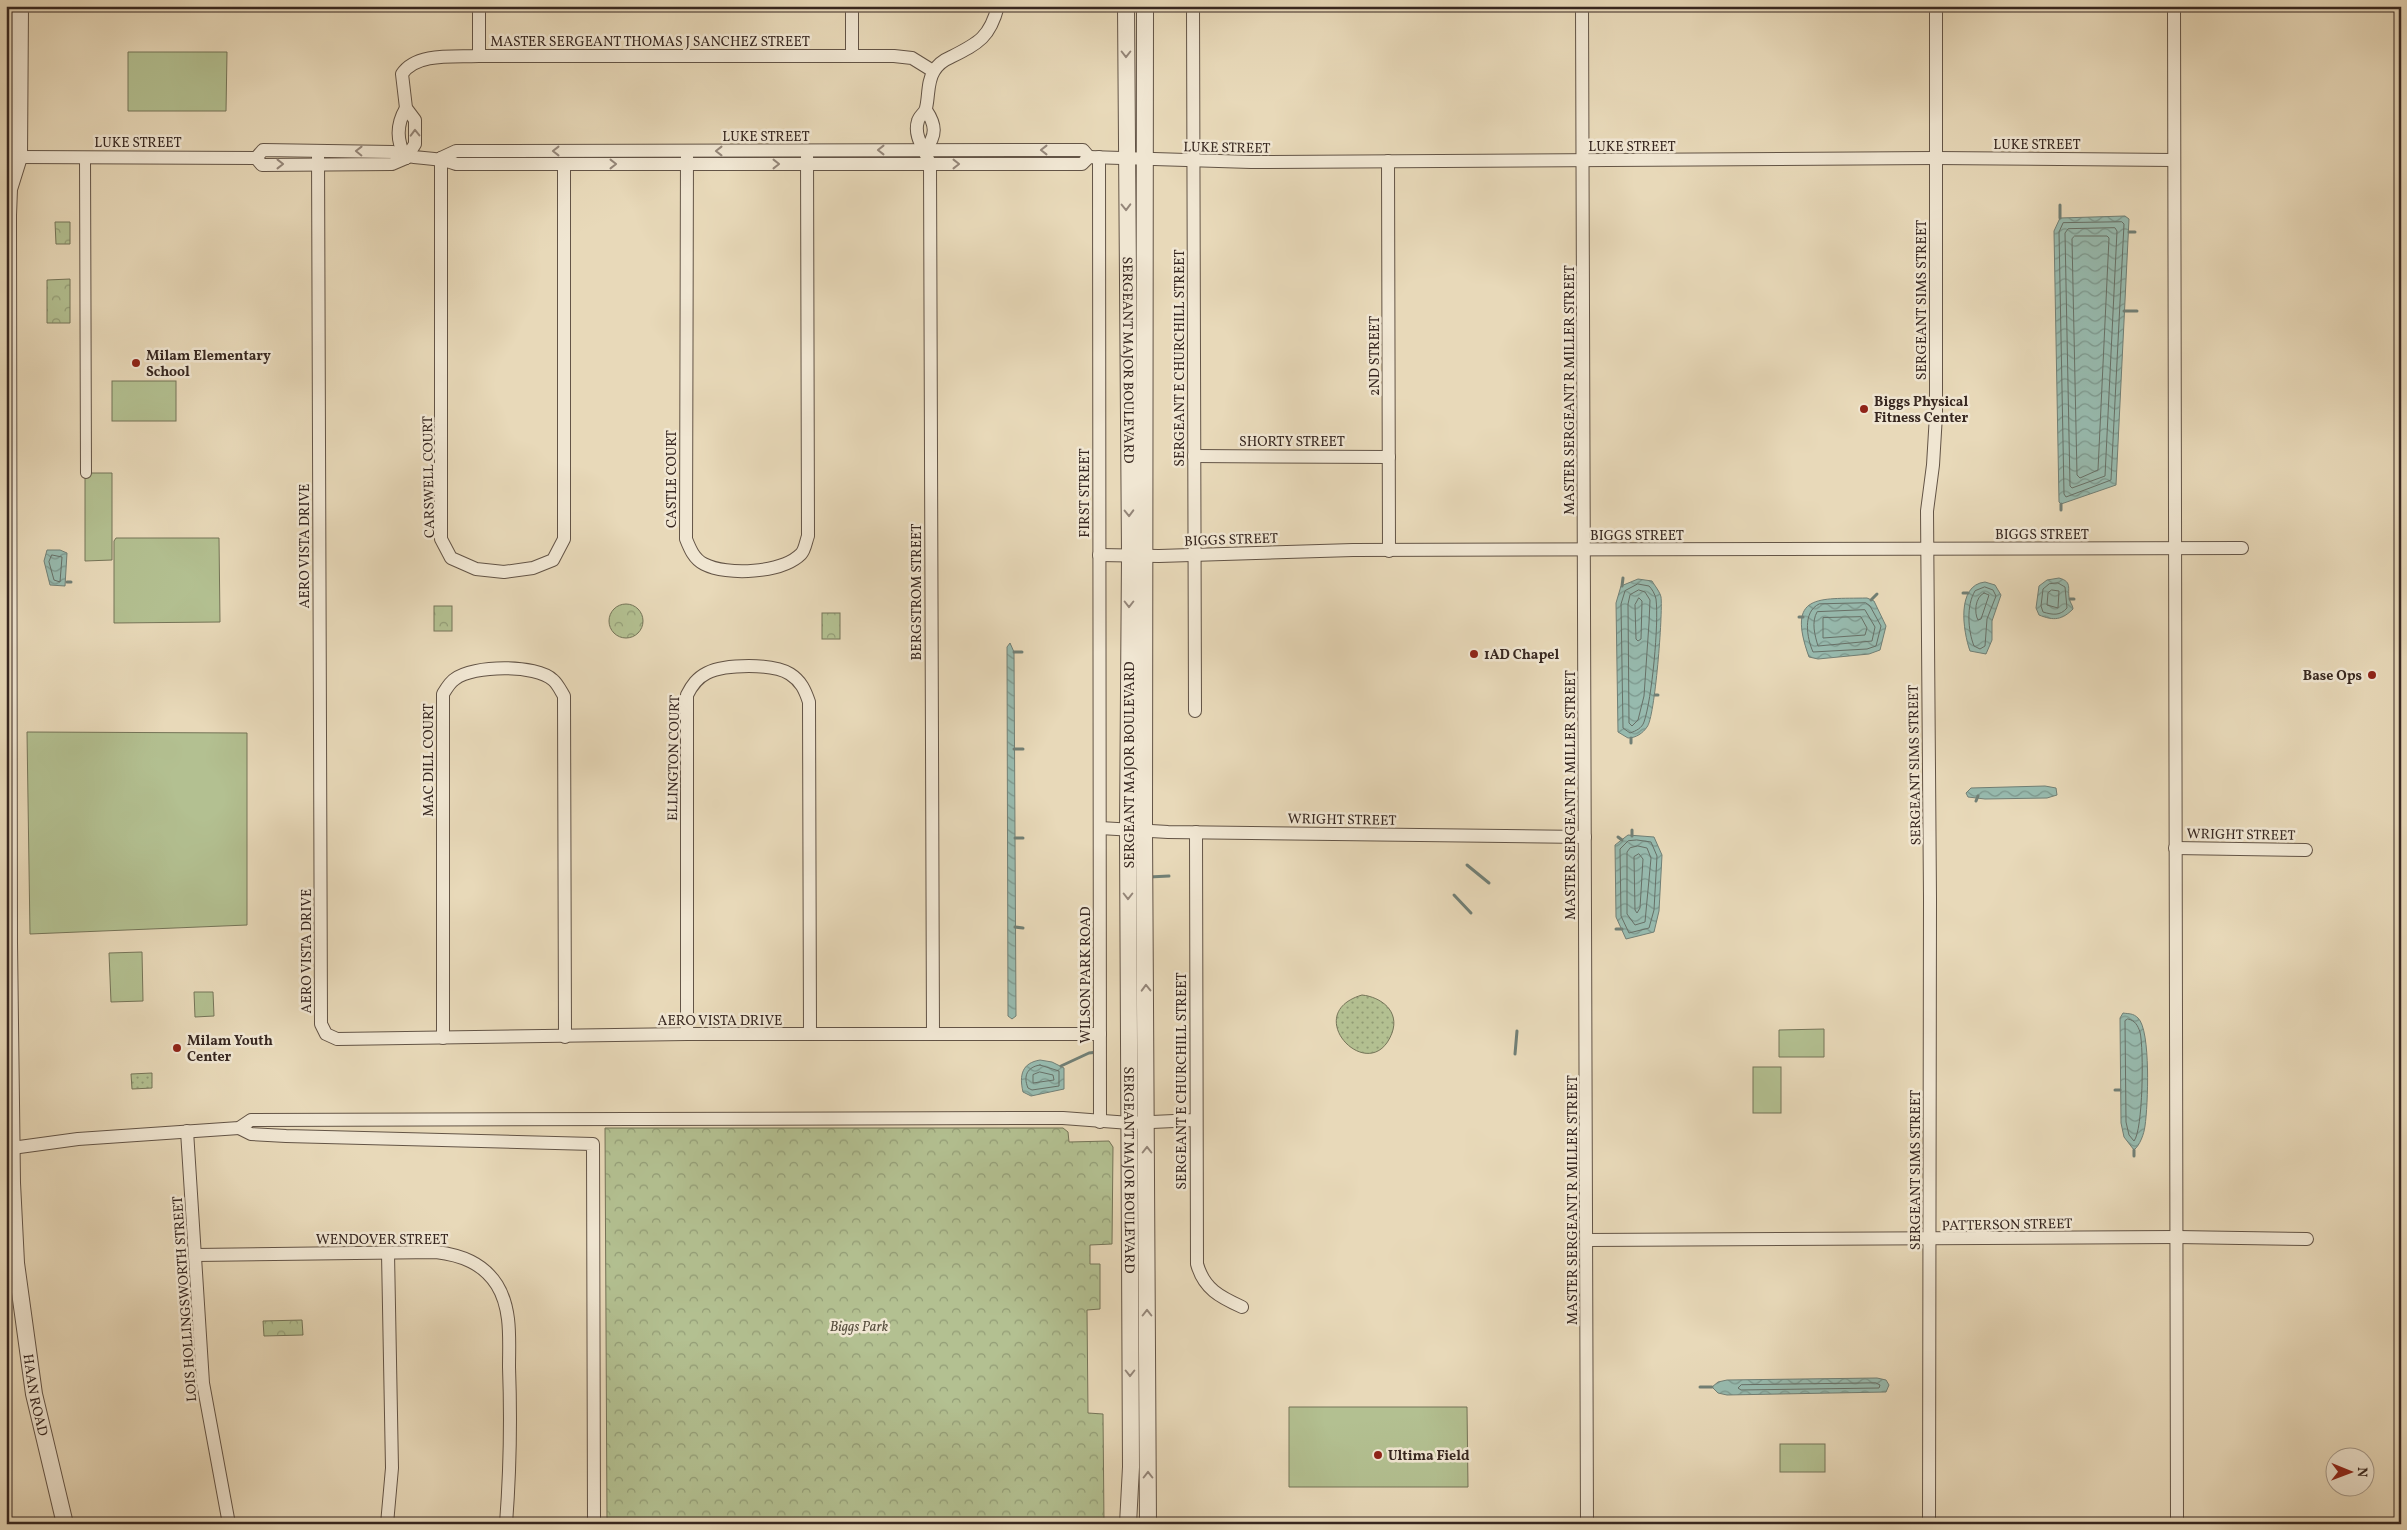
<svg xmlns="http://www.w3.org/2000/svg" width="2407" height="1530" font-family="Vollkorn,serif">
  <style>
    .grass { fill: #b3c091; stroke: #757458 }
    .park { fill: url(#park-crowns); stroke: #757458 }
    .garden { fill: url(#garden-dots); stroke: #757458 }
    .water { fill: url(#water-waves); stroke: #717f75 }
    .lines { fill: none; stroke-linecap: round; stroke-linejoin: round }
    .shore { stroke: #677067; stroke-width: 1 }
    .stream { stroke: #717f75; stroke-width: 3 }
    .pedestrian-casing { stroke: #635446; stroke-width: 12 }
    .minor-casing { stroke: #635446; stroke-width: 14 }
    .tertiary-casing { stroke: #635446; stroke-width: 18 }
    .pedestrian { stroke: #f0e6d2; stroke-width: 10 }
    .minor { stroke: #f0e6d2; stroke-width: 12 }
    .tertiary { stroke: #f0e6d2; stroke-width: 16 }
    .oneway { stroke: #948679 }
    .poi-dot { fill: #8f2418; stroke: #f0e6d2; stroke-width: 2 }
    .labels { text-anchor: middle; stroke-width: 5; stroke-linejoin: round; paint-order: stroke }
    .street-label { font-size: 14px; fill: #372720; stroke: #f0e6d2 }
    .poi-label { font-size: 14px; font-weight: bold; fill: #372720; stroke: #f0e6d2; text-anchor: start }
    .park-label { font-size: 14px; font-style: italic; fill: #564d3c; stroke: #f0e6d2 }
  </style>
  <defs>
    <pattern id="park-crowns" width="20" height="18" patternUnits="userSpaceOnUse" patternTransform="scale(1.25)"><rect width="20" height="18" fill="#b3c091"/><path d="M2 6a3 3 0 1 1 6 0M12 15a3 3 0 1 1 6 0" fill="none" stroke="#929c76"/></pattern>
    <pattern id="garden-dots" width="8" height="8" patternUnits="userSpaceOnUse" patternTransform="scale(1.25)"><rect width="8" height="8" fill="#b3c091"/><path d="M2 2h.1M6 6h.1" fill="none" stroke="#929c76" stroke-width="1.8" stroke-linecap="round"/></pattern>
    <pattern id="water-waves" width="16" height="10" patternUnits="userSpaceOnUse" patternTransform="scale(1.25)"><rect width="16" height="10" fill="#97baae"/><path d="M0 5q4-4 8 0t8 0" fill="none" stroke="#7c978d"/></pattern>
  </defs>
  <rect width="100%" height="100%" fill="#e8d9b9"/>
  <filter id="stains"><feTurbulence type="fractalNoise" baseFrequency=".004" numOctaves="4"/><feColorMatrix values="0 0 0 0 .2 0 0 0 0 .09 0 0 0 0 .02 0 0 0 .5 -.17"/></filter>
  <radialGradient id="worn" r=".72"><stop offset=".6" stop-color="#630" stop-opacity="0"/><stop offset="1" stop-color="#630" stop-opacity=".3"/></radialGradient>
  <!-- grass -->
  <g class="grass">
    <polygon points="128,52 227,52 226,111 128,111"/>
    <rect x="112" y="381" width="64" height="40"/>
    <polygon points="85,473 112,473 112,560 85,561"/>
    <polygon points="116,538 219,538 220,622 114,623 114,541"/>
    <polygon points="27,732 247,733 247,925 30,934"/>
    <polygon points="142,952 143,1001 111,1002 109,953"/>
    <polygon points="213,992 214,1016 195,1017 194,992"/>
    <polygon points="1824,1029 1824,1057 1779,1057 1779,1030"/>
    <rect x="1753" y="1067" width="28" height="46"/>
    <polygon points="1289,1407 1467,1407 1468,1487 1289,1487"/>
    <rect x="1780" y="1444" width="45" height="28"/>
  </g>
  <!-- park -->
  <g class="park">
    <polygon points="55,222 70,222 70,244 56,244"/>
    <polygon points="70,279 70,323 47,323 47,280"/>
    <circle cx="626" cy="621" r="17"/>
    <rect x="434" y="606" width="18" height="25"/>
    <rect x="822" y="613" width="18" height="26"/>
    <polygon points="605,1128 1063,1128 1068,1132 1069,1142 1109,1141 1113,1147 1112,1244 1090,1245 1090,1264 1100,1264 1100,1309 1087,1310 1088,1413 1103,1414 1104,1524 607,1524"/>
    <polygon points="302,1320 303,1335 264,1336 263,1321"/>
  </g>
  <!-- garden -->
  <g class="garden">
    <path d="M 1362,995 C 1381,997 1400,1011 1392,1033 C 1371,1089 1298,1014 1362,995 Z"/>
    <polygon points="152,1073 152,1088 132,1089 131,1074"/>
  </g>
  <!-- water -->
  <g class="water">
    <polygon points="2125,216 2129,219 2116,485 2061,504 2059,502 2054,231 2060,218"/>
    <polygon points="47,550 60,550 67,553 65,586 50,585 44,561"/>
    <path d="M 2059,578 C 2074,582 2066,590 2070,601 C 2071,604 2073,606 2073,609 C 2062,620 2054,621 2039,615 L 2036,608 L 2039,586 L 2047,580 Z"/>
    <path d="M 1638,579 L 1652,581 C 1655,586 1660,592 1661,597 C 1663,613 1655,718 1647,727 C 1643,733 1636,738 1628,738 L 1618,732 L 1616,603 L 1621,586 Z"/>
    <path d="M 1985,582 L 1995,585 L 2001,595 L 1992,621 L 1992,640 L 1986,654 L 1970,651 C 1963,631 1956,585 1985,582 Z"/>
    <path d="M 1867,598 L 1874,601 L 1886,626 L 1880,650 L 1869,654 L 1818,659 L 1809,657 C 1786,593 1818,599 1867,598 Z"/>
    <polygon points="1010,643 1014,652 1016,1016 1012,1019 1008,1016 1007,647"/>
    <polygon points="2045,786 2056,788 2057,795 2047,798 1985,799 1968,797 1966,793 1971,788"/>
    <polygon points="1628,835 1654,837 1662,855 1659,911 1654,932 1626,939 1616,917 1615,845"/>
    <path d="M 2123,1013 C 2129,1014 2133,1013 2138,1018 C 2151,1030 2148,1106 2145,1126 C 2144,1134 2140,1145 2134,1150 L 2124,1137 L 2121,1123 L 2120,1018 Z"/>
    <path d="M 1040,1060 L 1052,1062 L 1064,1068 L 1064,1089 L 1031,1096 L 1023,1092 C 1019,1075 1022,1063 1040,1060 Z"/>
    <polygon points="1877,1378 1886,1380 1889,1385 1886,1392 1727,1395 1718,1393 1712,1387 1718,1382 1727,1380"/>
  </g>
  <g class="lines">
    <!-- shore -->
    <g class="shore">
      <polygon points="2122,222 2124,224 2111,480 2066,497 2064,494 2059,232 2063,223"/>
      <polygon points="2115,228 2117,231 2105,476 2072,488 2070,486 2065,233 2068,229"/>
      <polygon points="2075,236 2107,236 2109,238 2098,470 2080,478 2077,475 2072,239"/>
      <polygon points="52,555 62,557 60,582 54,580 49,562"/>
      <path d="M 2058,583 L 2065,587 L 2067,608 C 2060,616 2053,615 2043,612 L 2041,606 L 2043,589 L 2049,584 Z"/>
      <path d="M 1638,584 L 1649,586 C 1652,589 1655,594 1656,599 C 1659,623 1652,699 1644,722 C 1642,728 1636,731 1630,733 L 1623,728 L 1621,604 L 1625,591 Z"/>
      <path d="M 1985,587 L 1993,590 L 1996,596 L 1987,619 L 1985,646 L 1980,649 L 1974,646 C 1968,631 1966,605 1975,591 Z"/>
      <polygon points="1639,590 1645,592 1650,600 1649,623 1644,696 1638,720 1632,726 1629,723 1628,604 1630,595"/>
      <polygon points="2052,590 2059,591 2058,608 2047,605 2048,593"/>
      <path d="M 1984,593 L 1989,595 L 1981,619 L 1978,620 C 1974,613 1975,597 1984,593 Z"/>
      <polygon points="1639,598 1642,601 1641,639 1638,641 1636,639 1635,605"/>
      <path d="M 1866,603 L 1870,606 L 1881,626 L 1876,646 L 1867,649 L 1813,652 C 1807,638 1802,612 1819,604 Z"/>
      <path d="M 1865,610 L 1875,627 L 1872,641 L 1818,646 C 1815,636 1811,622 1817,612 Z"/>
      <polygon points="1861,617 1867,628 1865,635 1823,638 1823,618"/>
      <polygon points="1637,840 1651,842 1657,856 1654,910 1649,928 1629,933 1621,916 1620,849 1628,841"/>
      <polygon points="1638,846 1647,848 1651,858 1645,922 1635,925 1627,914 1627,852 1630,848"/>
      <polygon points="1639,854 1643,859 1640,908 1637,913 1635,910 1634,857"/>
      <path d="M 2128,1019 C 2135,1020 2138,1026 2140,1032 C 2144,1049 2143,1130 2134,1141 L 2129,1135 L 2126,1122 L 2125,1021 Z"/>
      <path d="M 1040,1065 L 1059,1071 L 1059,1086 L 1032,1090 L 1028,1088 C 1023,1076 1027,1067 1040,1065 Z"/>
      <polygon points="1040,1072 1053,1075 1054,1080 1033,1083 1033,1075"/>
      <polygon points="1876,1383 1880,1385 1879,1388 1741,1390 1738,1388 1741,1385"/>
    </g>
    <!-- stream -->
    <g class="stream">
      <polyline points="2060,218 2060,205"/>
      <polyline points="2129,232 2135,232"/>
      <polyline points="2124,311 2137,311"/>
      <polyline points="2061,504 2061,510"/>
      <polyline points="67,582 71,582"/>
      <polyline points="1622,586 1623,578"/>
      <polyline points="1963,593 1968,593"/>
      <polyline points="2070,599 2074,599"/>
      <polyline points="1871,600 1877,594"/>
      <polyline points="1799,617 1803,617"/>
      <polyline points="1014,652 1022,652"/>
      <polyline points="1655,695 1658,695"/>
      <polyline points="1631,743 1631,738"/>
      <polyline points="1014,749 1023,749"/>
      <polyline points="1976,801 1978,796"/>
      <polyline points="1632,830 1632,836"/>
      <polyline points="1618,837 1622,840"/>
      <polyline points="1015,838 1023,838"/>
      <polyline points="1467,865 1489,883"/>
      <polyline points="1149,877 1169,876"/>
      <polyline points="1454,895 1471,913"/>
      <polyline points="1015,927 1023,928"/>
      <polyline points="1616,929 1622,929"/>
      <polyline points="1515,1054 1517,1031"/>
      <polyline points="1061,1066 1089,1053 1098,1052"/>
      <polyline points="2115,1090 2120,1090"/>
      <polyline points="2134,1150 2134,1156"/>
      <polyline points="1700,1387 1712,1387"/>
    </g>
    <defs>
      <polyline id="pedestrian" points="85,157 86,473"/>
      <g id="minor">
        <polyline points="479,6 479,56"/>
        <polyline points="1193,6 1195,711"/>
        <polyline points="1582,6 1587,1524"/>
        <polyline points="2174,6 2177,1524"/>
        <polyline points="852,55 852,6"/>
        <path d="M 406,108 C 396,125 396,141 406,158"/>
        <path d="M 925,150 C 937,135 936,125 926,110"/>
        <polyline points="318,151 321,1024 326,1034 337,1039 687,1034 1100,1034"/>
        <path d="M 687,151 L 686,539 C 690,549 694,559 704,564 C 727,576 782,573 801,554 C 805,550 806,541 808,536 L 807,151"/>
        <polyline points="19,157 256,158 262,165 392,164 406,158"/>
        <polyline points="1099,157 1100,1122"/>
        <path d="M 256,158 L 263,150 L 393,152 C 414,161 434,155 456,164 L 1082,164 L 1089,157 L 1251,162 L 1935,158 L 2174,160"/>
        <path d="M 406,158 L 415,144 L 415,120 L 406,108 L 402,74 C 416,52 455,57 479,56 L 894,56 L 912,58 L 933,71"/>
        <polyline points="441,158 441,539 451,558 476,569 504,572 533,568 553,560 564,539 564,164"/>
        <polyline points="441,158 456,151 1083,150 1089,157"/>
        <polyline points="1388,161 1389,551"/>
        <polyline points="1194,456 1389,457"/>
        <polyline points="1099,555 1159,556 1353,550 2242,548"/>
        <polyline points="1100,828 1168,832 1585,837"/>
        <path d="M 1196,832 L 1197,1264 C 1204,1289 1220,1297 1242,1307"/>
        <polyline points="2175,848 2306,850"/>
        <path d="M 687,1034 L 687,695 C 692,685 697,678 707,673 C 725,664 773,663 790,674 C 801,681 805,690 809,702 L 810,1034"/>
        <path d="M 933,1034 L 930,164 C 925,150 913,136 918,121 C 919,116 925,113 926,108 C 929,96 927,82 934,71 C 938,64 944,60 951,57 C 979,43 990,37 998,6"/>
        <path d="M 443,1038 L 443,694 C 446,689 450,682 455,679 C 473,665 536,664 553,680 C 557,683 561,691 564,696 L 565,1037"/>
        <polyline points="239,1128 251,1134 286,1136 593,1144 594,1524"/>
        <polyline points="187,1131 203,1383 229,1524"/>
        <polyline points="12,1148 78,1139 239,1128 251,1120 1063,1118 1130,1123 1196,1120"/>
        <polyline points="1587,1240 2177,1237 2307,1239"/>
        <path d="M 195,1255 L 436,1252 C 461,1255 483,1263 497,1285 C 512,1309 509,1341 509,1367 C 511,1420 510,1471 506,1524"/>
        <polyline points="387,1524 392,1468 388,1253"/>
        <polyline points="1929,1524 1930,899 1927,511 1933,465 1936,415 1936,6"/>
      </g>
      <g id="tertiary">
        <path id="s1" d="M 20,6 L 19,157 L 9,189 L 8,215 L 9,943 L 12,1183 L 16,1263 L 34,1394 L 65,1524"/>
        <path id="s2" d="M 1126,6 L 1130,555 L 1128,830 L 1131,1467 L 1128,1524"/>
        <polyline points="1145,6 1144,831 1148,1524"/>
      </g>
    </defs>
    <!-- pedestrian casing -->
    <use href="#pedestrian" class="pedestrian-casing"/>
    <!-- minor casing -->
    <use href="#minor" class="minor-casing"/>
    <!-- tertiary casing -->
    <use href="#tertiary" class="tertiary-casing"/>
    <!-- pedestrian -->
    <use href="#pedestrian" class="pedestrian"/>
    <!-- minor -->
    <use href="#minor" class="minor"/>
    <!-- tertiary -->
    <use href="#tertiary" class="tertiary"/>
  </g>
  <!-- one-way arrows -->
  <defs><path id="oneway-chevron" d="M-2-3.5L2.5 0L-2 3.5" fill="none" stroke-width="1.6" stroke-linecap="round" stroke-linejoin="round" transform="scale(1.25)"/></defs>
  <g class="oneway">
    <use href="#oneway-chevron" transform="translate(1126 54) rotate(90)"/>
    <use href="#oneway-chevron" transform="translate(415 133) rotate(-91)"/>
    <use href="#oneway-chevron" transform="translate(881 150) rotate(180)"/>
    <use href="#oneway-chevron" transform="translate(1044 150) rotate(-180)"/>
    <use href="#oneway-chevron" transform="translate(359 151) rotate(-179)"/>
    <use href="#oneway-chevron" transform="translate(556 151) rotate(-180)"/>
    <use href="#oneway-chevron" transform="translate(719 151) rotate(180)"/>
    <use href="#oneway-chevron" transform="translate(280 164)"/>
    <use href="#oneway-chevron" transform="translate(613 164)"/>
    <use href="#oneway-chevron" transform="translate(776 164)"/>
    <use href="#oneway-chevron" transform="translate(956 164)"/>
    <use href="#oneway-chevron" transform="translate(1126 207) rotate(89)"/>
    <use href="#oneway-chevron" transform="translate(1129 513) rotate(89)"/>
    <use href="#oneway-chevron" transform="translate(1129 604) rotate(90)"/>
    <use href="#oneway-chevron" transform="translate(1128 896) rotate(90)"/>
    <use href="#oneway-chevron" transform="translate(1146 988) rotate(-91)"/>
    <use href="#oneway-chevron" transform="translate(1147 1150) rotate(-90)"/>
    <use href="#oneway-chevron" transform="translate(1147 1313) rotate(-90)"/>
    <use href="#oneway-chevron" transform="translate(1130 1373) rotate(90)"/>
    <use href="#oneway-chevron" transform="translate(1148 1475) rotate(-90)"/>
  </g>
  <!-- markers -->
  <g class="poi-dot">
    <circle cx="136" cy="363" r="5"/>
    <circle cx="1864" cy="409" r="5"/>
    <circle cx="1474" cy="654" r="5"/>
    <circle cx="2372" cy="675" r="5"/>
    <circle cx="177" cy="1048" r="5"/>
    <circle cx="1378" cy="1455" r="5"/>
  </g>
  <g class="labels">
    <!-- street labels -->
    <g class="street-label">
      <text x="650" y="46">MASTER SERGEANT THOMAS J SANCHEZ STREET</text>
      <text x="766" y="141">LUKE STREET</text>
      <text x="138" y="147">LUKE STREET</text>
      <text x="2037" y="149">LUKE STREET</text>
      <text x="1632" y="151">LUKE STREET</text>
      <text transform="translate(1227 147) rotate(1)" y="5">LUKE STREET</text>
      <text transform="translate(1921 300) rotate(-90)" y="5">SERGEANT SIMS STREET</text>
      <text transform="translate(1374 356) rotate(-90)" y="5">2ND STREET</text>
      <text transform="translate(1179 358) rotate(-90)" y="5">SERGEANT E CHURCHILL STREET</text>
      <text dy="5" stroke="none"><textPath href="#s2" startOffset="354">SERGEANT MAJOR BOULEVARD</textPath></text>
      <text transform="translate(1569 390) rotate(-90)" y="5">MASTER SERGEANT R MILLER STREET</text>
      <text x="1292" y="446">SHORTY STREET</text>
      <text transform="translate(428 477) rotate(-91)" y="5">CARSWELL COURT</text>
      <text transform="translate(671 479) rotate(-90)" y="5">CASTLE COURT</text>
      <text transform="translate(1084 493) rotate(-90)" y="5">FIRST STREET</text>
      <text x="2042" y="539">BIGGS STREET</text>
      <text x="1637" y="540">BIGGS STREET</text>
      <text transform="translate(1231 539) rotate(-2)" y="5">BIGGS STREET</text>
      <text transform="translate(304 546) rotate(-90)" y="5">AERO VISTA DRIVE</text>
      <text transform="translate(916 592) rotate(-90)" y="5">BERGSTROM STREET</text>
      <text transform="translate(673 758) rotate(-89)" y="5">ELLINGTON COURT</text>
      <text transform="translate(428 760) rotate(-90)" y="5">MAC DILL COURT</text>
      <text transform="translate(1129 765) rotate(-90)" y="5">SERGEANT MAJOR BOULEVARD</text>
      <text transform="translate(1914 765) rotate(-91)" y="5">SERGEANT SIMS STREET</text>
      <text transform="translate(1570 795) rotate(-90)" y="5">MASTER SERGEANT R MILLER STREET</text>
      <text transform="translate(1342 819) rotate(1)" y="5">WRIGHT STREET</text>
      <text transform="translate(2241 834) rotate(1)" y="5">WRIGHT STREET</text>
      <text transform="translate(306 951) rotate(-90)" y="5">AERO VISTA DRIVE</text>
      <text transform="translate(1085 975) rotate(-90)" y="5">WILSON PARK ROAD</text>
      <text x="720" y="1025">AERO VISTA DRIVE</text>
      <text transform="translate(1181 1081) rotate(-90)" y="5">SERGEANT E CHURCHILL STREET</text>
      <text dy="5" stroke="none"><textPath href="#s2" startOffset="1164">SERGEANT MAJOR BOULEVARD</textPath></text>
      <text transform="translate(1915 1170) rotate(-90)" y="5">SERGEANT SIMS STREET</text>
      <text transform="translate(1572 1200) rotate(-90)" y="5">MASTER SERGEANT R MILLER STREET</text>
      <text transform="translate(2007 1224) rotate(-1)" y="5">PATTERSON STREET</text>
      <text x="382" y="1244">WENDOVER STREET</text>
      <text transform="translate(184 1299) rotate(-94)" y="5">LOIS HOLLINGSWORTH STREET</text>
      <text dy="5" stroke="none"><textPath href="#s1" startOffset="1392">HAAN ROAD</textPath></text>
    </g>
    <!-- poi labels -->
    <g class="poi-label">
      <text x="146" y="360">Milam Elementary<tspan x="146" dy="16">School</tspan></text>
      <text x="1874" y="406">Biggs Physical<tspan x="1874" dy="16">Fitness Center</tspan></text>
      <text x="1484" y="659">1AD Chapel</text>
      <text x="2362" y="680" text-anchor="end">Base Ops</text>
      <text x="187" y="1045">Milam Youth<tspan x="187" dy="16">Center</tspan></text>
      <text x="1388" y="1460">Ultima Field</text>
    </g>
    <!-- park labels -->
    <g class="park-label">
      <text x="859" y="1331">Biggs Park</text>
    </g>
  </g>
  <!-- margin -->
  <rect width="2407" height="1530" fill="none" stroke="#e8d9b9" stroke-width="25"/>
  <rect x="8" y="8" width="2392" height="1515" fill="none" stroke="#372720" stroke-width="2.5"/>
  <rect x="12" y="12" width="2382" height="1505" fill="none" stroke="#372720"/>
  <!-- north arrow -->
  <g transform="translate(2350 1472) rotate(91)"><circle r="24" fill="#f0e6d2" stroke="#a69a8b"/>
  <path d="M0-4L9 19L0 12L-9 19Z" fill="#8f2418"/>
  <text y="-8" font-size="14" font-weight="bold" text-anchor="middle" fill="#372720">N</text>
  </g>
  <rect width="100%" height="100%" filter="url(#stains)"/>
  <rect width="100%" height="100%" fill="url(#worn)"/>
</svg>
